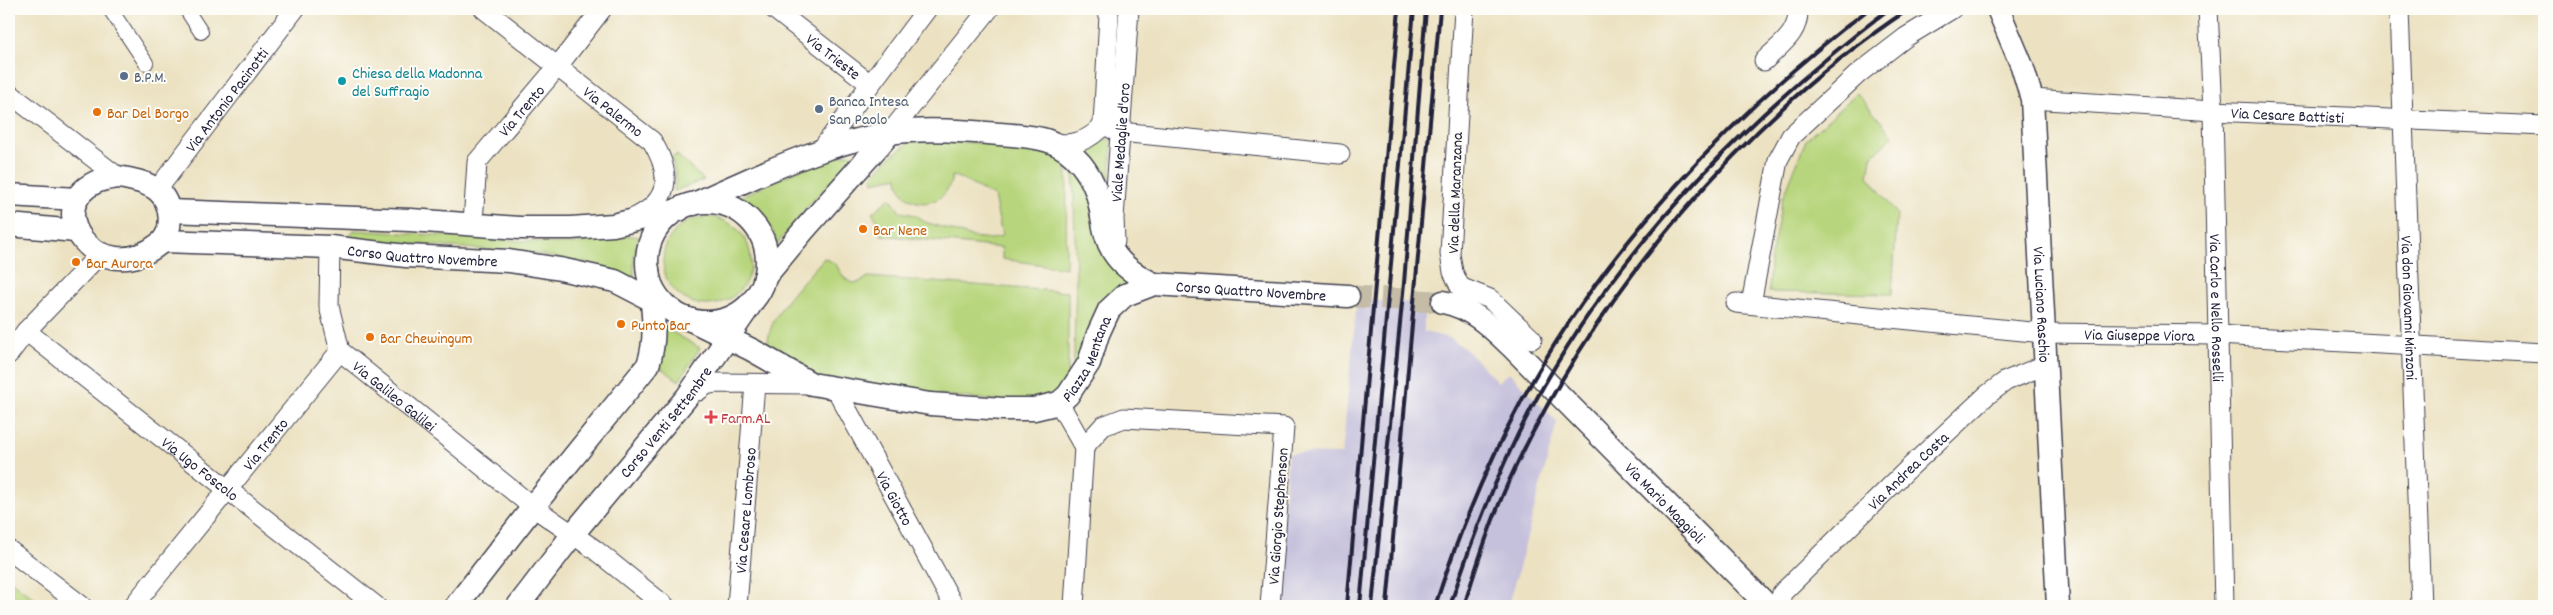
<svg xmlns="http://www.w3.org/2000/svg" width="2553" height="615" font-family="Dekko,sans-serif">
  <style>
    .industrial { fill: #c5c0db }
    .green { fill: #b7d57c; stroke: #6c7c5c }
    .lines { fill: none; stroke-linecap: round; stroke-linejoin: round }
    .tertiary-tunnel { stroke: #c4bca7; stroke-width: 22; stroke-dasharray: 22 11; stroke-linecap: butt }
    .pedestrian-casing { stroke: #403f4f; stroke-width: 16 }
    .minor-casing { stroke: #403f4f; stroke-width: 21 }
    .tertiary-casing { stroke: #403f4f; stroke-width: 25 }
    .pedestrian { stroke: #fff; stroke-width: 14 }
    .minor { stroke: #fff; stroke-width: 19 }
    .tertiary { stroke: #fff; stroke-width: 22 }
    .rail { stroke: #22223b; stroke-width: 4 }
    .service-dot { fill: #5c6f8a; stroke: #fdfcf7; stroke-width: 2 }
    .culture-dot { fill: #0f9aa8; stroke: #fdfcf7; stroke-width: 2 }
    .food-dot { fill: #e8710a; stroke: #fdfcf7; stroke-width: 2 }
    .health-dot { fill: #e0444e; stroke: #fdfcf7; stroke-width: 2 }
    .labels { text-anchor: middle; stroke-width: 4; stroke-linejoin: round; paint-order: stroke }
    .street-label { font-size: 16px; fill: #22223b; stroke: #fdfcf7 }
    .culture-label { font-size: 16px; fill: #0d838f; stroke: #fdfcf7; text-anchor: start }
    .service-label { font-size: 16px; fill: #4e5e75; stroke: #fdfcf7; text-anchor: start }
    .food-label { font-size: 16px; fill: #c56008; stroke: #fdfcf7; text-anchor: start }
    .health-label { font-size: 16px; fill: #be3a42; stroke: #fdfcf7; text-anchor: start }
  </style>
  <rect width="100%" height="100%" fill="#fdfcf7"/>
  <filter id="ink" filterUnits="userSpaceOnUse"><feTurbulence type="fractalNoise" baseFrequency=".02" numOctaves="2"/><feDisplacementMap in="SourceGraphic" scale="10" xChannelSelector="R" yChannelSelector="G"/><feConvolveMatrix kernelMatrix="1 2 1 2 8 2 1 2 1" color-interpolation-filters="sRGB"/></filter>
  <filter id="wash" filterUnits="userSpaceOnUse"><feTurbulence type="fractalNoise" baseFrequency=".0096" numOctaves="4" result="noise"/><feDisplacementMap in="SourceGraphic" scale="20" xChannelSelector="R" yChannelSelector="G"/><feGaussianBlur stdDeviation="1.12" result="paint"/><feColorMatrix in="noise" values="0 0 0 0 0 0 0 0 0 0 0 0 0 0 0 0 0 1.4 0 .05"/><feComposite in="paint" operator="in"/></filter>
  <g filter="url(#wash)">
    <rect width="100%" height="100%" fill="#ece2c2"/>
    <!-- industrial -->
    <polygon class="industrial" points="1357,300 1424,303 1424,332 1450,338 1465,349 1498,382 1509,372 1557,422 1509,606 1277,606 1288,453 1342,454"/>
    <!-- green -->
    <g class="green">
      <polygon points="1857,93 1893,136 1871,157 1868,176 1897,214 1892,294 1769,292 1770,262 1783,198 1806,140"/>
      <polygon points="1102,138 1112,140 1109,200 1080,149"/>
      <path d="M 910,142 L 1015,143 L 1067,157 L 1066,268 L 1002,259 L 1002,248 L 881,235 L 879,223 L 872,213 L 890,198 L 900,212 L 915,215 L 925,222 L 972,237 L 992,239 L 1002,236 L 994,196 L 957,177 L 952,176 C 947,212 899,211 898,177 L 873,182 L 872,177 L 890,157 Z"/>
      <path d="M 847,154 L 857,154 L 806,208 L 777,244 C 772,224 758,207 740,197 L 803,168 Z"/>
      <polygon points="677,155 704,180 674,191 676,178 672,157"/>
      <polygon points="1073,157 1137,288 1073,387 1076,281"/>
      <circle cx="707" cy="261" r="44"/>
      <path d="M 354,230 L 568,244 C 590,244 617,231 639,237 L 634,256 L 634,278 L 587,263 L 530,253 L 356,240 L 350,236 Z"/>
      <path d="M 824,258 L 836,264 C 843,277 850,291 868,277 L 1068,292 L 1068,389 L 1036,405 L 812,381 L 768,347 C 765,316 805,281 824,258 Z"/>
      <polygon points="662,326 700,348 679,381 658,366"/>
      <polygon points="9,579 44,606 9,606"/>
    </g>
  </g>
  <g filter="url(#ink)">
    <g class="lines">
      <!-- tertiary-tunnel -->
      <polyline class="tertiary-tunnel" points="1348,296 1443,302"/>
      <defs>
        <g id="pedestrian">
          <polyline points="110,9 146,63"/>
          <polyline points="186,9 201,32"/>
        </g>
        <g id="minor">
          <path id="s1" d="M 484,9 L 652,141 C 672,174 671,201 634,218"/>
          <path id="s2" d="M 774,9 L 870,84"/>
          <polyline points="1464,9 1450,254 1453,272 1460,287 1490,299 1532,339"/>
          <path id="s3" d="M 2208,9 L 2213,111 L 2224,606"/>
          <path id="s4" d="M 2399,9 L 2421,606"/>
          <path d="M 1764,61 C 1781,44 1799,34 1798,9"/>
          <polyline points="9,93 118,177"/>
          <path id="s5" d="M 2032,99 L 2213,111 L 2544,126"/>
          <polyline points="1103,125 1120,132 1340,154"/>
          <polyline points="890,133 989,9"/>
          <path d="M 1057,143 C 1075,146 1091,139 1103,125 L 1109,15 L 1107,9"/>
          <polyline points="821,150 927,9"/>
          <path id="s6" d="M 157,190 L 295,9"/>
          <path id="s7" d="M 473,223 L 477,162 L 558,66 L 602,9"/>
          <path id="s8" d="M 1115,242 L 1114,218 L 1129,9"/>
          <path id="s9" d="M 330,247 L 329,306 L 340,351 L 533,507 L 594,549 L 665,606"/>
          <path id="s10" d="M 1736,303 L 2043,333 L 2217,335 L 2544,353"/>
          <polyline points="1751,304 1778,160 1791,136 1858,74 1906,37 1952,9"/>
          <path id="s11" d="M 26,331 L 376,606"/>
          <polyline points="9,354 26,331 100,254"/>
          <polyline points="693,389 698,391 706,385 715,383 812,384"/>
          <path id="s12" d="M 836,389 L 954,606"/>
          <polyline points="1059,403 1084,447 1074,606"/>
          <polyline points="1084,447 1103,426 1124,418 1284,427 1270,606"/>
          <polyline points="9,550 82,606"/>
          <path id="s13" d="M 133,606 L 340,351"/>
          <path id="s14" d="M 737,606 L 755,384"/>
          <path id="s15" d="M 1779,606 L 1782,593 L 1909,468 L 1987,395 L 2006,381 L 2045,365"/>
        </g>
        <g id="tertiary">
          <path id="s16" d="M 1998,9 L 2022,66 L 2032,99 L 2058,606"/>
          <path d="M 118,177 C 130,179 147,182 157,190 C 172,202 175,232 159,244 C 99,291 39,209 96,182 C 102,179 111,178 118,177 Z"/>
          <polyline points="9,195 77,199"/>
          <circle cx="707" cy="262" r="60"/>
          <path d="M 694,204 C 757,176 821,144 890,133 C 920,128 968,131 999,134 C 1033,137 1058,136 1081,164 C 1119,211 1081,250 1154,284"/>
          <polyline points="170,211 411,220 520,228 571,228 613,225 679,210"/>
          <polyline points="9,225 76,231"/>
          <path id="s17" d="M 163,241 L 330,247 L 406,256 L 509,261 L 560,269 L 615,281 L 673,311"/>
          <polyline points="765,277 804,230 890,133"/>
          <path id="s18" d="M 1443,302 C 1471,307 1492,328 1512,347 L 1768,606"/>
          <path id="s19" d="M 689,319 L 752,350 L 812,384 L 930,404 L 1003,409 L 1034,409 L 1059,403 L 1068,395 L 1089,363 L 1098,334 L 1109,310 L 1125,295 L 1154,284 L 1348,296"/>
          <path d="M 456,606 L 533,507 L 648,365 C 659,334 651,301 648,269"/>
          <path id="s20" d="M 518,606 L 573,534 L 687,397 L 751,304"/>
        </g>
      </defs>
      <!-- pedestrian casing -->
      <use href="#pedestrian" class="pedestrian-casing"/>
      <!-- minor casing -->
      <use href="#minor" class="minor-casing"/>
      <!-- tertiary casing -->
      <use href="#tertiary" class="tertiary-casing"/>
      <!-- pedestrian -->
      <use href="#pedestrian" class="pedestrian"/>
      <!-- minor -->
      <use href="#minor" class="minor"/>
      <!-- tertiary -->
      <use href="#tertiary" class="tertiary"/>
      <!-- rail -->
      <g class="rail">
        <polyline points="1347,606 1399,9"/>
        <polyline points="1360,606 1414,9"/>
        <polyline points="1372,606 1404,283 1426,9"/>
        <polyline points="1387,606 1440,9"/>
        <path d="M 1435,606 C 1458,535 1487,464 1523,398 C 1605,248 1733,112 1869,9"/>
        <path d="M 1450,606 C 1472,538 1498,470 1532,407 C 1617,248 1747,117 1889,9"/>
        <path d="M 1464,606 C 1478,561 1493,514 1514,470 C 1598,292 1744,118 1909,9"/>
      </g>
    </g>
  </g>
  <!-- markers -->
  <g class="service-dot">
    <circle cx="124" cy="76" r="5"/>
    <circle cx="819" cy="109" r="5"/>
  </g>
  <circle class="culture-dot" cx="342" cy="81" r="5"/>
  <g class="food-dot">
    <circle cx="97" cy="112" r="5"/>
    <circle cx="863" cy="229" r="5"/>
    <circle cx="76" cy="262" r="5"/>
    <circle cx="621" cy="324" r="5"/>
    <circle cx="370" cy="337" r="5"/>
  </g>
  <path class="health-dot" d="M708.5 409.5h5v5h5v5h-5v5h-5v-5h-5v-5h5z"/>
  <g class="labels">
    <!-- street labels -->
    <g class="street-label">
      <text dy="6" stroke="none"><textPath href="#s2" startOffset="76">Via Trieste</textPath></text>
      <text dy="6" stroke="none"><textPath href="#s6" startOffset="114">Via Antonio Pacinotti</textPath></text>
      <text dy="6" stroke="none"><textPath href="#s7" startOffset="129">Via Trento</textPath></text>
      <text dy="6" stroke="none"><textPath href="#s1" startOffset="165">Via Palermo</textPath></text>
      <text dy="6" stroke="none"><textPath href="#s5" startOffset="256">Via Cesare Battisti</textPath></text>
      <text dy="6" stroke="none"><textPath href="#s8" startOffset="100">Viale Medaglie d'oro</textPath></text>
      <text transform="translate(1454 193) rotate(-88)" y="6">Via della Maranzana</text>
      <text dy="6" stroke="none"><textPath href="#s17" startOffset="260">Corso Quattro Novembre</textPath></text>
      <text dy="6" stroke="none"><textPath href="#s19" startOffset="646">Corso Quattro Novembre</textPath></text>
      <text dy="6" stroke="none"><textPath href="#s16" startOffset="302">Via Luciano Raschio</textPath></text>
      <text dy="6" stroke="none"><textPath href="#s3" startOffset="299">Via Carlo e Nello Rosselli</textPath></text>
      <text dy="6" stroke="none"><textPath href="#s4" startOffset="299">Via don Giovanni Minzoni</textPath></text>
      <text dy="6" stroke="none"><textPath href="#s10" startOffset="405">Via Giuseppe Viora</textPath></text>
      <text dy="6" stroke="none"><textPath href="#s19" startOffset="442">Piazza Mentana</textPath></text>
      <text dy="6" stroke="none"><textPath href="#s9" startOffset="176">Via Galileo Galilei</textPath></text>
      <text dy="6" stroke="none"><textPath href="#s20" startOffset="236">Corso Venti Settembre</textPath></text>
      <text dy="6" stroke="none"><textPath href="#s13" startOffset="209">Via Trento</textPath></text>
      <text dy="6" stroke="none"><textPath href="#s11" startOffset="222">Via Ugo Foscolo</textPath></text>
      <text dy="6" stroke="none"><textPath href="#s15" startOffset="189">Via Andrea Costa</textPath></text>
      <text dy="6" stroke="none"><textPath href="#s12" startOffset="124">Via Giotto</textPath></text>
      <text dy="6" stroke="none"><textPath href="#s18" startOffset="302">Via Mario Maggioli</textPath></text>
      <text dy="6" stroke="none"><textPath href="#s14" startOffset="96">Via Cesare Lombroso</textPath></text>
      <text transform="translate(1277 516) rotate(-86)" y="6">Via Giorgio Stephenson</text>
    </g>
    <!-- culture labels -->
    <g class="culture-label">
      <text x="352" y="78">Chiesa della Madonna<tspan x="352" dy="18">del Suffragio</tspan></text>
    </g>
    <!-- service labels -->
    <g class="service-label">
      <text x="134" y="82">B.P.M.</text>
      <text x="829" y="106">Banca Intesa<tspan x="829" dy="18">San Paolo</tspan></text>
    </g>
    <!-- food labels -->
    <g class="food-label">
      <text x="107" y="118">Bar Del Borgo</text>
      <text x="873" y="235">Bar Nene</text>
      <text x="86" y="268">Bar Aurora</text>
      <text x="631" y="330">Punto Bar</text>
      <text x="380" y="343">Bar Chewingum</text>
    </g>
    <!-- health labels -->
    <g class="health-label">
      <text x="721" y="423">Farm.AL</text>
    </g>
  </g>
  <!-- margin -->
  <rect width="2553" height="615" fill="none" stroke="#fdfcf7" stroke-width="30"/>
</svg>
